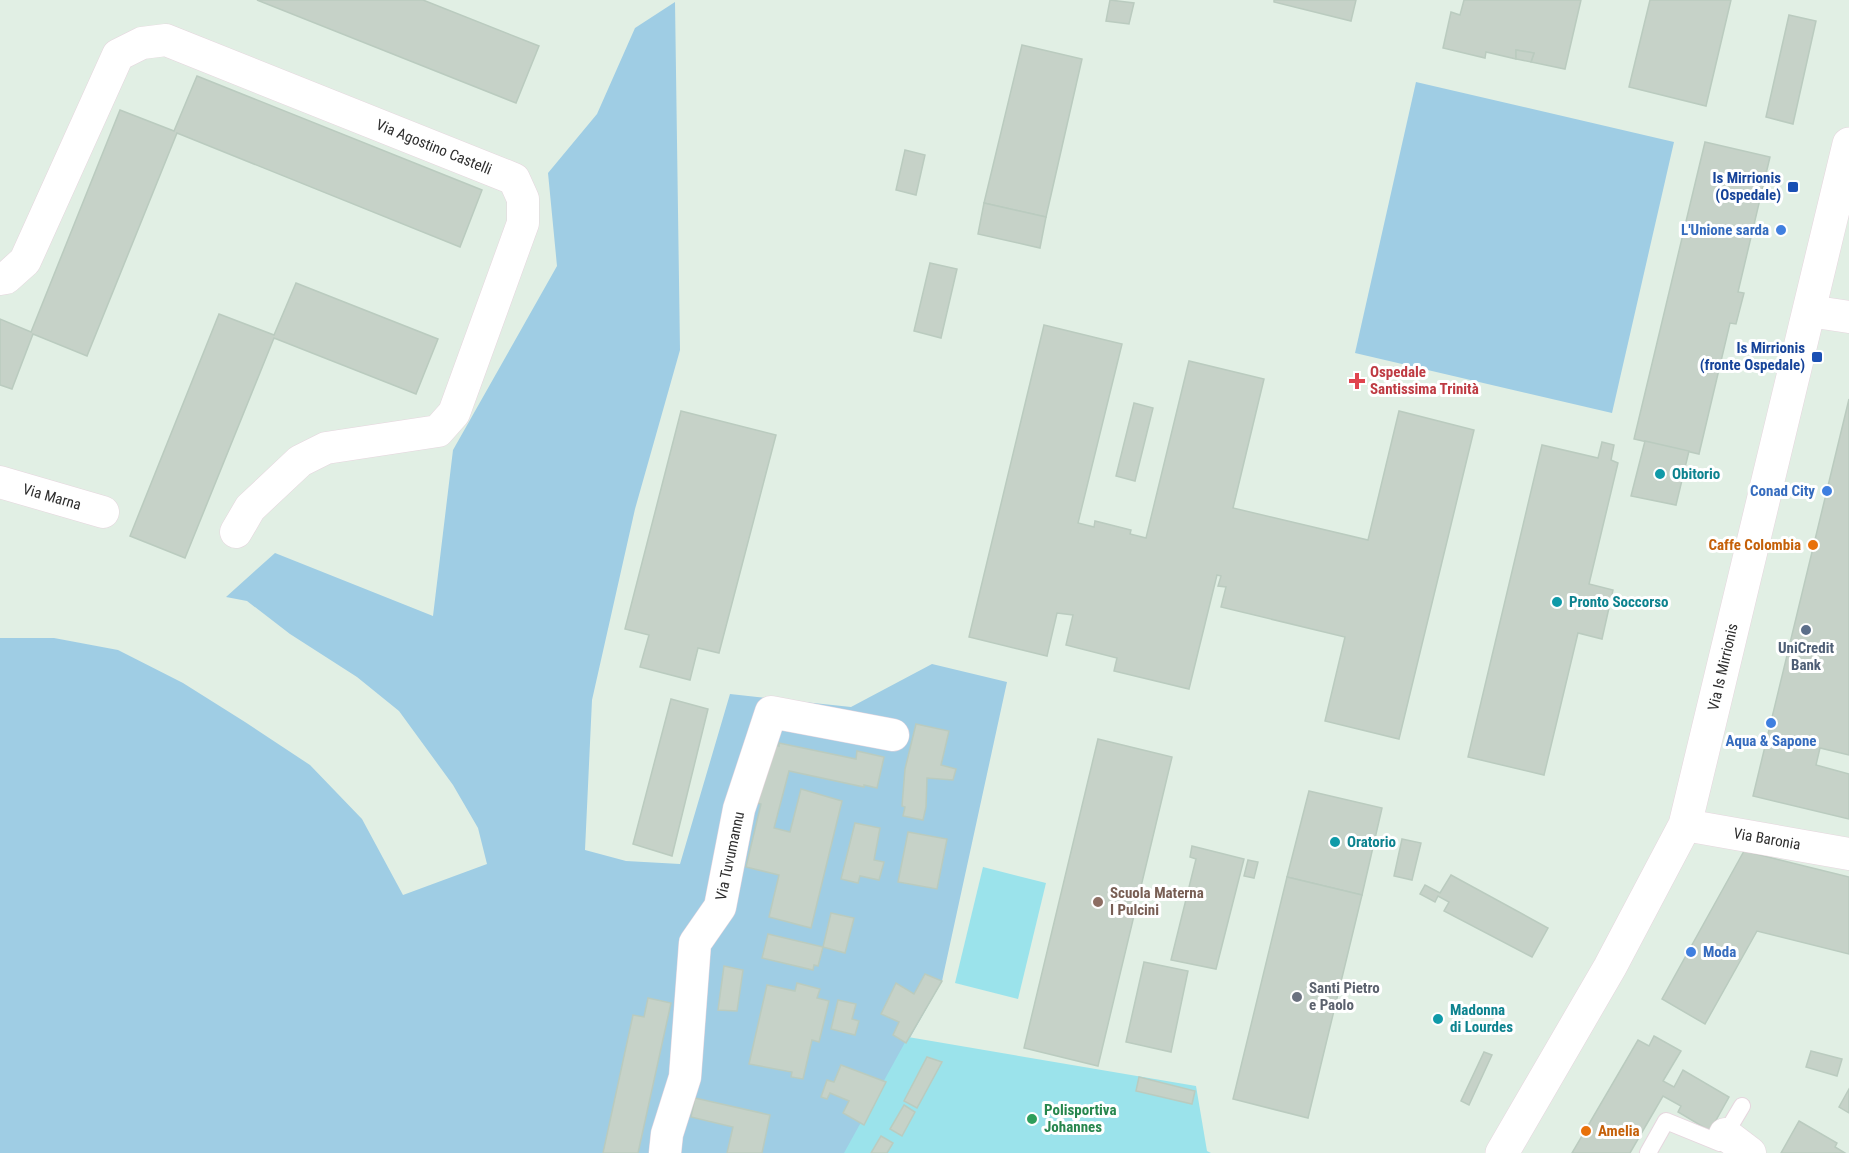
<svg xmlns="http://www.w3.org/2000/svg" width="1849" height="1153" font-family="'Roboto Condensed',sans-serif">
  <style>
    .green { fill: #9fcde4 }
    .pitch { fill: #9be3eb }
    .building { fill: #c6d2c8; stroke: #bacbbf; stroke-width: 1.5 }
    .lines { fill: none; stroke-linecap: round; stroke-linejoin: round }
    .lane-casing { stroke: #e6d6de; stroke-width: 18 }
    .street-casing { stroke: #e6d6de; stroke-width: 33 }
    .secondary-casing { stroke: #e6d6de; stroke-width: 34 }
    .lane { stroke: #fff; stroke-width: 16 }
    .street { stroke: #fff; stroke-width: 32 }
    .secondary { stroke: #fff; stroke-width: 33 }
    .transit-dot { fill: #1a4fb4; stroke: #fff; stroke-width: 2 }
    .shop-dot { fill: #3f7fe0; stroke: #fff; stroke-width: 2 }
    .health-dot { fill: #e0444e; stroke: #fff; stroke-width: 2 }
    .culture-dot { fill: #0f9aa8; stroke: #fff; stroke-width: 2 }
    .food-dot { fill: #e8710a; stroke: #fff; stroke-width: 2 }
    .service-dot { fill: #5c6f8a; stroke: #fff; stroke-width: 2 }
    .education-dot { fill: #8d6e63; stroke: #fff; stroke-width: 2 }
    .worship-dot { fill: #6b7280; stroke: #fff; stroke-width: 2 }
    .leisure-dot { fill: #2e9e5b; stroke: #fff; stroke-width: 2 }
    .labels { text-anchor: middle; stroke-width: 6; stroke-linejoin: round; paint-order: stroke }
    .street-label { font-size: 15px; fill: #2e2e2e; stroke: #fff }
    .transit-label { font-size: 15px; font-weight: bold; fill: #164399; stroke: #fff; text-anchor: end }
    .shop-label { font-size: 15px; font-weight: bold; fill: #366cbe; stroke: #fff; text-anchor: end }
    .health-label { font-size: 15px; font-weight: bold; fill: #be3a42; stroke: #fff; text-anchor: start }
    .culture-label { font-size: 15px; font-weight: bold; fill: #0d838f; stroke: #fff; text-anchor: start }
    .food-label { font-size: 15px; font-weight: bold; fill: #c56008; stroke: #fff; text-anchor: end }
    .service-label { font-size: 15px; font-weight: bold; fill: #4e5e75; stroke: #fff }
    .education-label { font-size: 15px; font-weight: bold; fill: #785e54; stroke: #fff; text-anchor: start }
    .worship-label { font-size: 15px; font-weight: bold; fill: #5b616d; stroke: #fff; text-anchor: start }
    .leisure-label { font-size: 15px; font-weight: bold; fill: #27864d; stroke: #fff; text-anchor: start }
  </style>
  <rect width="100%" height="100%" fill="#e1efe4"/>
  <!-- green -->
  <g class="green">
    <polygon points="675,2 680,350 635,509 592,700 585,850 626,861 680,864 730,694 851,707 932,664 1007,682 942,981 845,1153 0,1153 0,638 54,638 118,650 183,683 245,722 310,765 362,819 403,895 487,864 478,828 453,785 399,711 357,677 290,634 247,601 226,597 275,553 433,616 453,450 557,266 548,173 597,114 635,28"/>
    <polygon points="1416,82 1674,142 1612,413 1355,353"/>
  </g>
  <!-- pitch -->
  <g class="pitch">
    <polygon points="983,867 1046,883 1018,999 955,983"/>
    <polygon points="908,1037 1196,1086 1207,1151 1211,1153 844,1153"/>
  </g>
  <!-- building -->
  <g class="building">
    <polygon points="257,0 423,0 539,46 516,103"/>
    <polygon points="1110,0 1134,3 1129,24 1106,21"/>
    <polygon points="1274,0 1356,0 1351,21 1274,2"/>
    <polygon points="1464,0 1581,0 1565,69 1531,62 1534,53 1516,50 1516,59 1486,52 1485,58 1443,48 1451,12 1460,15"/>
    <polygon points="1650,0 1731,0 1706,106 1629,87"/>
    <polygon points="1789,15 1816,21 1793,124 1766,117"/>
    <polygon points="1022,45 1082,59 1046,217 984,203"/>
    <polygon points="1516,50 1534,53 1531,62 1516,59"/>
    <polygon points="197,76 482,190 460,247 177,133 87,356 33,334 12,389 0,385 0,319 31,332 120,110 174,131"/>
    <polygon points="1705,142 1770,157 1738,292 1744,293 1736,324 1730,323 1699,454 1634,439"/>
    <polygon points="905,150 925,155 916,195 896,190"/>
    <polygon points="984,203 1046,217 1040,248 978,234"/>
    <polygon points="930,263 957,269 941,338 914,331"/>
    <polygon points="296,283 438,339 416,394 274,338 185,558 130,536 219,314 274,335"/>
    <polygon points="1044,325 1122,344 1078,523 1094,527 1095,521 1131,530 1130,534 1146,538 1189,361 1264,379 1233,508 1368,540 1399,411 1474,430 1399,739 1325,721 1345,637 1221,607 1226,587 1218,586 1221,576 1217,575 1189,689 1114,671 1117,658 1066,645 1073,615 1057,613 1047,656 969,637"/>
    <polygon points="1849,399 1849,755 1820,748 1816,765 1849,774 1849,819 1753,796"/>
    <polygon points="1134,403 1153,408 1135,481 1116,476"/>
    <polygon points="681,411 776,435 719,653 698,648 690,680 640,667 649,635 625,629"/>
    <polygon points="1645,441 1689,451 1676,505 1631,496"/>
    <polygon points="1602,442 1614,445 1611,460 1618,463 1589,584 1613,590 1602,639 1578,633 1544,775 1468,757 1542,445 1598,458"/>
    <polygon points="671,699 708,709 672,856 633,844"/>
    <polygon points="916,724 949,731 941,765 956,769 953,780 927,778 926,807 923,820 903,816 905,807 902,806 905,769"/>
    <polygon points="1098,739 1172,757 1098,1066 1024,1048"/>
    <polygon points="779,743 856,759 857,751 884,757 877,788 864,785 864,787 789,771 774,828 790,832 801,789 842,801 811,928 769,917 779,875 746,867 761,804 748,801 770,744 779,746"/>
    <polygon points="1309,791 1382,808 1362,895 1287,877"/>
    <polygon points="855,823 880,828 874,860 884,862 879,880 860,876 858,883 841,879"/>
    <polygon points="908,832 947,839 937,889 898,882"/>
    <polygon points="1402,839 1421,843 1412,880 1394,876"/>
    <polygon points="1192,846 1244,859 1216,969 1171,960 1196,859 1190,857"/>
    <polygon points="1744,851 1849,877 1849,954 1757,931 1705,1024 1662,999"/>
    <polygon points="1248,860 1258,862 1254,878 1244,876"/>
    <polygon points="1451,875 1548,928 1532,957 1444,911 1449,902 1438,896 1435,902 1420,894 1425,885 1440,893"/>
    <polygon points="1287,877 1362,895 1308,1118 1233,1099"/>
    <polygon points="831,913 854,918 845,953 823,947"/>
    <polygon points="768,934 823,947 818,966 814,965 813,970 762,958"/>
    <polygon points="1144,962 1188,971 1171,1052 1126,1042"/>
    <polygon points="724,966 743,970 737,1011 718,1010"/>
    <polygon points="925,974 942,981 906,1043 893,1035 899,1022 881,1014 896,983 914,994"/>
    <polygon points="797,983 820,989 817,998 829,1001 819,1042 812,1040 803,1079 791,1077 792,1072 749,1064 767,985 795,991"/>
    <polygon points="648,998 671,1003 638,1153 603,1153 633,1015 644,1017"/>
    <polygon points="838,1000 856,1004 852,1019 859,1021 855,1035 831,1029"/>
    <polygon points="1654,1036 1681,1051 1663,1081 1674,1087 1683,1070 1729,1097 1710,1131 1678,1112 1681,1106 1663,1096 1630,1153 1572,1153 1638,1040 1649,1046"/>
    <polygon points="1811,1051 1842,1059 1837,1076 1806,1067"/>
    <polygon points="1484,1052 1492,1055 1469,1105 1461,1101"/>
    <polygon points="927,1057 942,1062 917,1108 904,1101"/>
    <polygon points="841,1065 886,1082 864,1125 843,1113 849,1101 830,1093 827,1099 821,1097 827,1080 834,1082"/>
    <polygon points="1139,1077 1195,1091 1192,1104 1136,1091"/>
    <polygon points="1849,1089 1849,1113 1839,1107"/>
    <polygon points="695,1098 770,1115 762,1153 727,1153 733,1127 691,1117"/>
    <polygon points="904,1105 915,1112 902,1136 890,1129"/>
    <polygon points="1799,1121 1837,1143 1835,1147 1845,1153 1781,1153"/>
    <polygon points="881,1136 893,1143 887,1153 871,1153"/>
  </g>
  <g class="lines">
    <defs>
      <polyline id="lane" points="1648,1153 1666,1121 1720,1143 1742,1106"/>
      <g id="street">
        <polyline points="0,279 6,278 25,261 118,55 142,43 166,40 514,179 523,199 523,223 454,413 438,431 326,448 300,461 250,508 236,532"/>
        <polyline points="1809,311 1849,317"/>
        <polyline points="0,482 103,512"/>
        <polyline points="1685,825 1849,854"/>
        <polyline points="1725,1134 1750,1153"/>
        <polyline points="665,1153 667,1134 685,1077 695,943 720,907 739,809 771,712 893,735"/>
      </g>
      <polyline id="secondary" points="1502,1153 1610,967 1685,825 1849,144"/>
    </defs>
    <!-- lane casing -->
    <use href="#lane" class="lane-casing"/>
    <!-- street casing -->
    <use href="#street" class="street-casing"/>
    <!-- secondary casing -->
    <use href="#secondary" class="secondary-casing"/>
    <!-- lane -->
    <use href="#lane" class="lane"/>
    <!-- street -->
    <use href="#street" class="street"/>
    <!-- secondary -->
    <use href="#secondary" class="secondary"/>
  </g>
  <!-- markers -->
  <g class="transit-dot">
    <rect x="1787" y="181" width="12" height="12" rx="3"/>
    <rect x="1811" y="351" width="12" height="12" rx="3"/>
  </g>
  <g class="shop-dot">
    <circle cx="1781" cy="230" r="6"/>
    <circle cx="1827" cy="491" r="6"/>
    <circle cx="1771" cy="723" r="6"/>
    <circle cx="1691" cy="952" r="6"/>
  </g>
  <path class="health-dot" d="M1354 372h6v6h6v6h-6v6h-6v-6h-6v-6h6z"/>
  <g class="culture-dot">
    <circle cx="1660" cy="474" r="6"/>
    <circle cx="1557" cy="602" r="6"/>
    <circle cx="1335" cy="842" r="6"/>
    <circle cx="1438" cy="1019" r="6"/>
  </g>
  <g class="food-dot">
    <circle cx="1813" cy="545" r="6"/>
    <circle cx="1586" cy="1131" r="6"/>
  </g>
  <circle class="service-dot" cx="1806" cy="630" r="6"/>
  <circle class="education-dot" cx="1098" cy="902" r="6"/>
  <circle class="worship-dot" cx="1297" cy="997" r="6"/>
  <circle class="leisure-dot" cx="1032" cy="1119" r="6"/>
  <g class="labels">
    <!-- street labels -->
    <g class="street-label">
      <text transform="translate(434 147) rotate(22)" y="5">Via Agostino Castelli</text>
      <text transform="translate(52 497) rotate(16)" y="5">Via Marna</text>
      <text transform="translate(1723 667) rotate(-77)" y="5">Via Is Mirrionis</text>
      <text transform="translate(1767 839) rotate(10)" y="5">Via Baronia</text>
      <text transform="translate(730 856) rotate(-78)" y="5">Via Tuvumannu</text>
    </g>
    <!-- transit labels -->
    <g class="transit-label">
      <text x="1781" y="183">Is Mirrionis<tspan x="1781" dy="17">(Ospedale)</tspan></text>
      <text x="1805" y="353">Is Mirrionis<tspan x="1805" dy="17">(fronte Ospedale)</tspan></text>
    </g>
    <!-- shop labels -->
    <g class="shop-label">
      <text x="1769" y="235">L'Unione sarda</text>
      <text x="1815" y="496">Conad City</text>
      <text x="1771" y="746" text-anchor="middle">Aqua &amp; Sapone</text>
      <text x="1703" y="957" text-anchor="start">Moda</text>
    </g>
    <!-- health labels -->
    <g class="health-label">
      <text x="1370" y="377">Ospedale<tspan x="1370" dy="17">Santissima Trinità</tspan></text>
    </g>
    <!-- culture labels -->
    <g class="culture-label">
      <text x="1672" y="479">Obitorio</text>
      <text x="1569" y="607">Pronto Soccorso</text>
      <text x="1347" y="847">Oratorio</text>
      <text x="1450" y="1015">Madonna<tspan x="1450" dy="17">di Lourdes</tspan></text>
    </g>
    <!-- food labels -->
    <g class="food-label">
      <text x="1801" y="550">Caffe Colombia</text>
      <text x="1598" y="1136" text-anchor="start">Amelia</text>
    </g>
    <!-- service labels -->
    <g class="service-label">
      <text x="1806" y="653">UniCredit<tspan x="1806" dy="17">Bank</tspan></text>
    </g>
    <!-- education labels -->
    <g class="education-label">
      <text x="1110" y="898">Scuola Materna<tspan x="1110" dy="17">I Pulcini</tspan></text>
    </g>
    <!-- worship labels -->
    <g class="worship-label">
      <text x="1309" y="993">Santi Pietro<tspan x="1309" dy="17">e Paolo</tspan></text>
    </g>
    <!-- leisure labels -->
    <g class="leisure-label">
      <text x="1044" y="1115">Polisportiva<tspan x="1044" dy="17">Johannes</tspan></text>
    </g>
  </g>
</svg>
